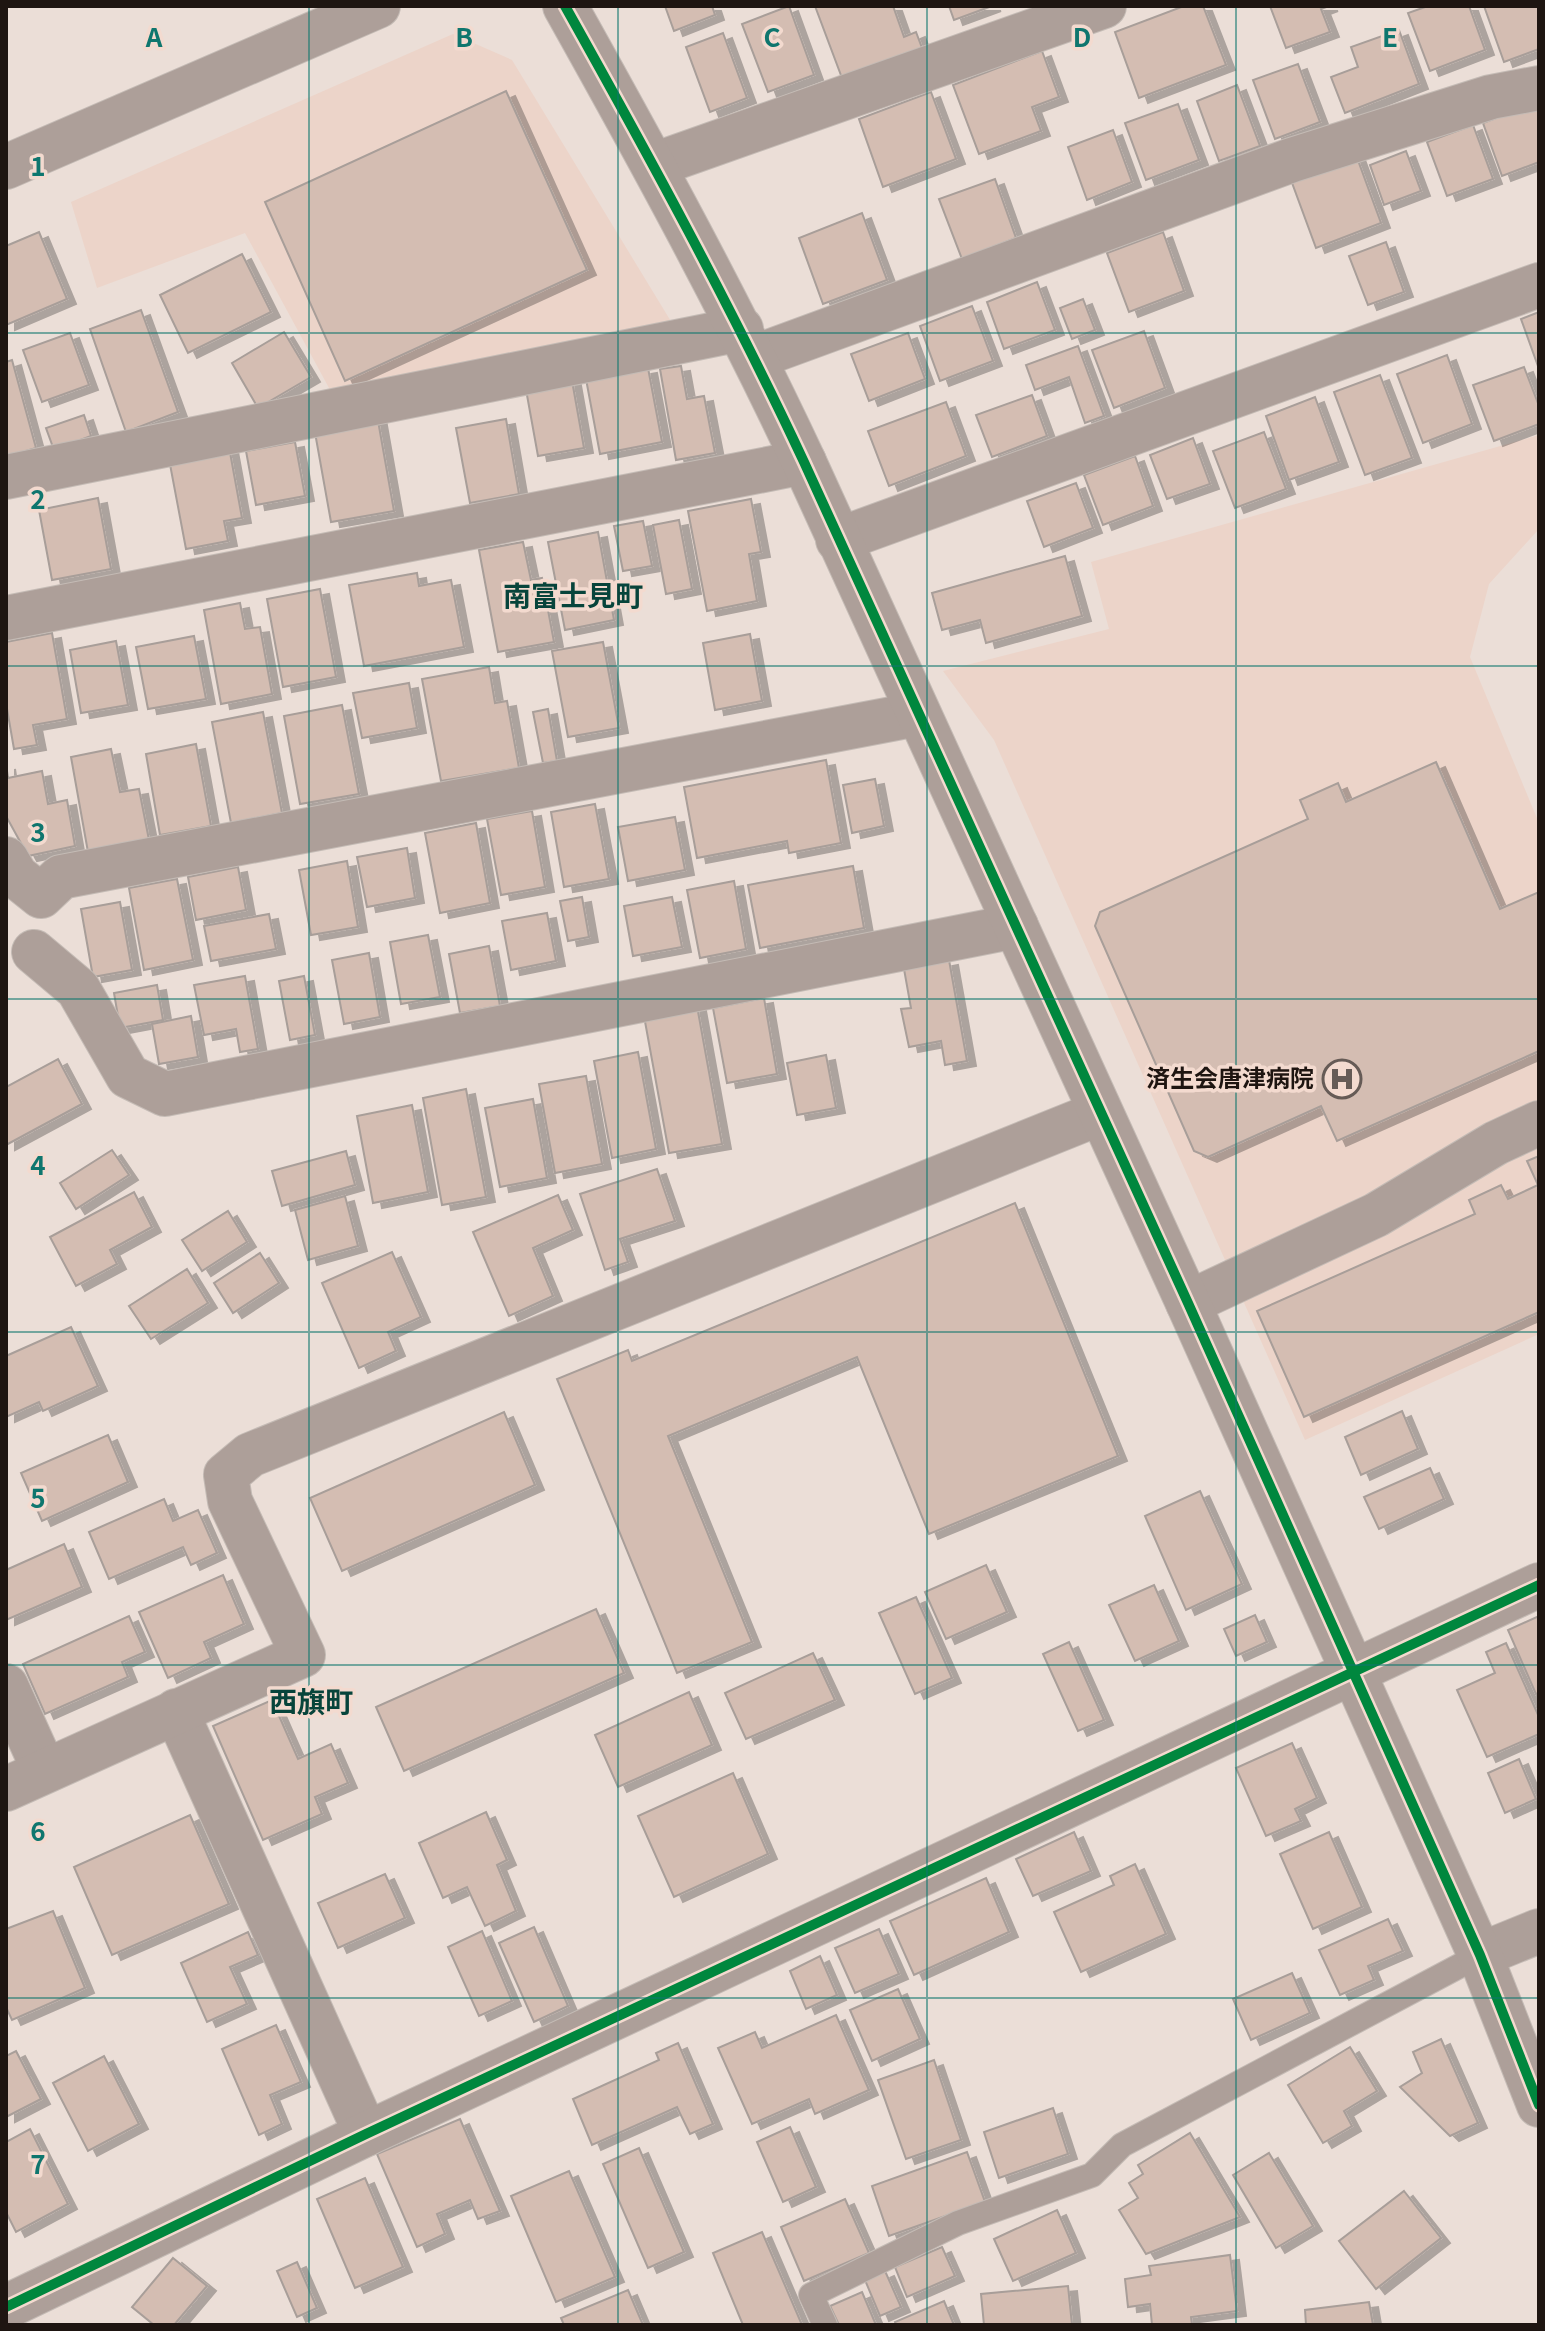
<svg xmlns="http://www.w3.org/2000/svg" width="1545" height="2331" font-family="Georgia,'Noto Sans JP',serif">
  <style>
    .built { fill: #ecd4c9 }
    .building { fill: #d4bdb2; stroke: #a89e99; stroke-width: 2; filter: url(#shadow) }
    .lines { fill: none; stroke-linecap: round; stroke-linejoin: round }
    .service-casing { stroke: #c4bbb5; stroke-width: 26 }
    .minor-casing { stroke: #c4bbb5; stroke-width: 46 }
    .tertiary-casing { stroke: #c4bbb5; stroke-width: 46 }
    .service { stroke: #ad9f99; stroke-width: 24 }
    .minor { stroke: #ad9f99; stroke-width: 44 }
    .tertiary { stroke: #ad9f99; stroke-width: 44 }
    .cycleway-casing { stroke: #f3dacf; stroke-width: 15 }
    .cycleway { stroke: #00873e; stroke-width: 10 }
    .grid { fill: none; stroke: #0f766e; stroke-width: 2; stroke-opacity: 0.55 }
    .labels { text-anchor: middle; stroke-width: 7; stroke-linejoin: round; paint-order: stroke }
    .poi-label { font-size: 24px; font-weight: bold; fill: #1e1511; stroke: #f3dacf; text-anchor: end }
    .quarter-label { font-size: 28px; font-weight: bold; fill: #07443b; stroke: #f3dacf }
    .grid-label { font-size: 26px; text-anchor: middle; font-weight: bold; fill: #0f766e; stroke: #f3dacf; stroke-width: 7; stroke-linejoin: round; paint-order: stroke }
  </style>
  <defs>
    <filter id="shadow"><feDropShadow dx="9" dy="5" stdDeviation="0" flood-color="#0004"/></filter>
  </defs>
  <rect width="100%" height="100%" fill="#ebded7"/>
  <!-- built -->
  <g class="built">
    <polygon points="453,34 512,60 675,328 335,399 245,233 97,288 71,202"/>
    <polygon points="1539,435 1539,529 1489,584 1470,657 1539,823 1539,1334 1305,1440 994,740 943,671 1109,629 1091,562"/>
  </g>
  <!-- building -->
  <g class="building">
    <polygon points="665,6 712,6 715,15 674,31"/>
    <polygon points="789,6 814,75 768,92 742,24"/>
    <polygon points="815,6 893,6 904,37 916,32 922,48 842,78"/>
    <polygon points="949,6 992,6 954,20"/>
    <polygon points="1184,6 1203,6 1226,65 1139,98 1115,32"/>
    <polygon points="1270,6 1329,6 1321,9 1330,32 1286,48"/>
    <polygon points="1428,6 1469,6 1485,50 1430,71 1408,13"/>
    <polygon points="1484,6 1539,6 1539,49 1504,62"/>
    <polygon points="1399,30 1419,84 1345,113 1331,77 1358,67 1351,47"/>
    <polygon points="723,33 747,98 710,112 686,47"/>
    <polygon points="1042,51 1059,97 1032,107 1041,131 979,154 953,85"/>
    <polygon points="1298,64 1320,122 1275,139 1253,80"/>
    <polygon points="1237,85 1260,146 1219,161 1197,101"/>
    <polygon points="506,91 587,270 345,381 265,202"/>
    <polygon points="931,92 956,159 883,187 859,119"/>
    <polygon points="1539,101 1539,162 1502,176 1483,123"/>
    <polygon points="1178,104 1199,160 1146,180 1125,123"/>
    <polygon points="1473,125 1493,179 1447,196 1427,142"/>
    <polygon points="1113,130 1132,182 1087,200 1068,147"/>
    <polygon points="1406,151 1421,191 1384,205 1370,165"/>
    <polygon points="1356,155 1381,223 1316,248 1291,180"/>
    <polygon points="995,179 1016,238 962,259 939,199"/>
    <polygon points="862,213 887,280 823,304 799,238"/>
    <polygon points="39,232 67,299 6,325 6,246"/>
    <polygon points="1163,232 1184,291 1129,312 1107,253"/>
    <polygon points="1386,242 1404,292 1368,305 1349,256"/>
    <polygon points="242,254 271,312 188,353 160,295"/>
    <polygon points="1037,282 1055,330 1004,349 987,302"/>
    <polygon points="1083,299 1095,330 1072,339 1060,308"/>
    <polygon points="972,306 993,361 940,381 920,326"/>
    <polygon points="141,310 178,412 126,432 90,329"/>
    <polygon points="1539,312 1539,369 1521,319"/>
    <polygon points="1144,331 1165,388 1114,408 1092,350"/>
    <polygon points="284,332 311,377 258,408 232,363"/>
    <polygon points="70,333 89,385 42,402 23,350"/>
    <polygon points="908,333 925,379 869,401 851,354"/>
    <polygon points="1078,346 1104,416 1085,423 1069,377 1035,390 1026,365"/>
    <polygon points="1447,355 1472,424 1423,443 1397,374"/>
    <polygon points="12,360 36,448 6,457 6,362"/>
    <polygon points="681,366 687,399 704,396 715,453 676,460 660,369"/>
    <polygon points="1524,367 1539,406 1539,424 1494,441 1473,385"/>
    <polygon points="648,368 662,442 600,454 586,379"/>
    <polygon points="571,375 584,448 538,456 525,384"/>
    <polygon points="1380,375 1412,458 1365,475 1334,392"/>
    <polygon points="1032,395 1047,436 992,457 976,415"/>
    <polygon points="1315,397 1339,462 1289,480 1266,416"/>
    <polygon points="946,402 966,456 889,486 868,431"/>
    <polygon points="84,415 91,436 54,450 46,428"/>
    <polygon points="377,415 394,511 331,522 314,427"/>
    <polygon points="506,419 519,494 470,503 456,428"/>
    <polygon points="1264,432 1286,489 1235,508 1213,451"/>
    <polygon points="1193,438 1210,484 1167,499 1150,455"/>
    <polygon points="295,442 305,496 256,505 246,451"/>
    <polygon points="229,447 242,518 224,521 228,541 186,549 169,459"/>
    <polygon points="1135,456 1153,506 1103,525 1084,475"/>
    <polygon points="1076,483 1093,528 1044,547 1027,501"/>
    <polygon points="98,498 111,569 52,580 39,510"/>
    <polygon points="751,499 761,552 749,554 757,601 707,611 688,511"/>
    <polygon points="679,520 692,589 666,594 653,525"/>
    <polygon points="643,521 652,566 623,571 614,526"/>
    <polygon points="598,532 614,620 565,630 548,542"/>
    <polygon points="523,542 531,580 542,578 554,642 498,652 479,550"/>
    <polygon points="1065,556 1082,616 986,643 980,620 942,630 932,593"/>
    <polygon points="417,573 419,586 451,580 464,647 364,666 349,585"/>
    <polygon points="320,589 336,677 283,687 267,599"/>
    <polygon points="240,603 245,629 260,627 272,694 221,704 204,610"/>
    <polygon points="52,633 67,719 33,725 37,745 14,749 6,703 6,642"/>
    <polygon points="750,634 762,701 715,710 703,643"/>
    <polygon points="194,636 206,699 148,709 136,647"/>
    <polygon points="116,641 128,705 81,713 70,650"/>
    <polygon points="603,642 619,728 568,737 552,651"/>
    <polygon points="489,667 495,703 507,701 519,768 441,781 422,679"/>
    <polygon points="409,683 417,728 362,738 353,693"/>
    <polygon points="342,705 359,794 300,804 284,716"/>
    <polygon points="548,709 557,761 543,763 533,712"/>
    <polygon points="263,712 282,813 231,823 212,722"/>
    <polygon points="196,744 211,826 160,835 146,754"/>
    <polygon points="111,749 120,792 139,789 149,840 88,852 71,757"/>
    <polygon points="826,760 841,843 789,853 787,841 697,858 684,787"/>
    <polygon points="1436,762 1500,909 1539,892 1539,1051 1337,1141 1321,1106 1208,1157 1194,1151 1095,926 1100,912 1308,819 1300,800 1338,783 1346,802"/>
    <polygon points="6,764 8,778 42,771 48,804 67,800 75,846 28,856 6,816"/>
    <polygon points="875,779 884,826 852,833 843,785"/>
    <polygon points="595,804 609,879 564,887 551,812"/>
    <polygon points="532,811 545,887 501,895 487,819"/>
    <polygon points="675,817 685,870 628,881 618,827"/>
    <polygon points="476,823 490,903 440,913 425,833"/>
    <polygon points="407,848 415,898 367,907 357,857"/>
    <polygon points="347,861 358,927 311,935 299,870"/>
    <polygon points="853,866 864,928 760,948 748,885"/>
    <polygon points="238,867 246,910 196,920 188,877"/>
    <polygon points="177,879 193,960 144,970 129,888"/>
    <polygon points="734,881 746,949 700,958 687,890"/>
    <polygon points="582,897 589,937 568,941 560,901"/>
    <polygon points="672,897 682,947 633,956 624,906"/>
    <polygon points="120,902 132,970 93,977 81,909"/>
    <polygon points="547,913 556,961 511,970 502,921"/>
    <polygon points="269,914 276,949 211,961 204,926"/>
    <polygon points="428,935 440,997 401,1004 390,942"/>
    <polygon points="489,946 500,1006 460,1013 449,954"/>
    <polygon points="369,953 380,1017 344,1024 332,960"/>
    <polygon points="949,960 967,1061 945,1065 941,1041 909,1047 901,1009 911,1008 904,969"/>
    <polygon points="245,976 258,1049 240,1052 236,1029 204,1035 194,985"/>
    <polygon points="304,976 315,1035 290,1040 279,981"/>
    <polygon points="157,985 163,1020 120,1028 114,993"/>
    <polygon points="764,998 777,1074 727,1083 713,1008"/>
    <polygon points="697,1006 722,1144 669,1153 644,1016"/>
    <polygon points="191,1016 198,1057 159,1064 152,1024"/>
    <polygon points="638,1052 656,1149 612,1158 594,1061"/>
    <polygon points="826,1055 836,1108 797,1115 787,1063"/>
    <polygon points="58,1059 82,1104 6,1145 6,1087"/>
    <polygon points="586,1076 602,1164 555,1173 539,1084"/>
    <polygon points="466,1089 486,1197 442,1205 423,1098"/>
    <polygon points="533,1099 547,1178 500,1187 485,1108"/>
    <polygon points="412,1105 428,1192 373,1203 357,1116"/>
    <polygon points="112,1150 129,1175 76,1209 60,1183"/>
    <polygon points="346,1151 355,1185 282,1206 272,1171"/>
    <polygon points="1539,1156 1539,1312 1304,1417 1257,1311 1475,1214 1469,1200 1501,1185 1508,1199 1538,1185 1527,1161"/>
    <polygon points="657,1169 675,1221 620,1239 628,1262 605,1270 580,1194"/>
    <polygon points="134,1192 152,1227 110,1250 117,1264 76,1286 50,1237"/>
    <polygon points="558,1195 573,1230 533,1248 553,1296 509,1316 473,1232"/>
    <polygon points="345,1196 358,1246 308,1260 295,1210"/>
    <polygon points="1015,1203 1118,1456 929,1534 857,1357 668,1436 752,1642 677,1673 557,1379 628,1350 632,1361"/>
    <polygon points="228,1211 247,1242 202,1271 182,1240"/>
    <polygon points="392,1252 421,1317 388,1332 396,1351 359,1368 322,1283"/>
    <polygon points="260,1253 279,1283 233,1313 214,1283"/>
    <polygon points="187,1269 208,1303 151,1339 129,1306"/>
    <polygon points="71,1327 98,1386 43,1411 39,1402 6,1417 6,1356"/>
    <polygon points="1402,1411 1418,1449 1361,1475 1345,1437"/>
    <polygon points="504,1412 535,1485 342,1571 310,1498"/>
    <polygon points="108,1435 128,1482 42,1521 21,1473"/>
    <polygon points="1430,1468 1444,1499 1379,1529 1364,1497"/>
    <polygon points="1200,1491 1242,1584 1186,1610 1145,1516"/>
    <polygon points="164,1499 173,1521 198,1510 217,1553 191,1565 183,1547 109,1579 89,1532"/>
    <polygon points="64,1544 82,1587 6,1620 6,1570"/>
    <polygon points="986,1565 1007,1612 946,1639 925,1592"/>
    <polygon points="223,1575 244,1624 204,1642 211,1658 168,1678 139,1612"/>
    <polygon points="1154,1585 1179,1641 1135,1661 1109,1605"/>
    <polygon points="916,1597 952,1678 915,1694 879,1613"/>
    <polygon points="596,1609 624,1673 404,1771 376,1707"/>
    <polygon points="1255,1615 1267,1642 1236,1656 1224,1629"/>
    <polygon points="129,1616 145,1652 122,1662 128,1677 45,1714 23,1664"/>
    <polygon points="1539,1616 1539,1693 1536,1694 1508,1630"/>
    <polygon points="1069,1642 1104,1720 1078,1731 1043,1654"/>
    <polygon points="1506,1643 1539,1717 1539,1734 1487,1757 1457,1690 1495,1673 1486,1652"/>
    <polygon points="813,1653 835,1700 746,1739 725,1693"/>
    <polygon points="689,1692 712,1745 618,1787 595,1735"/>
    <polygon points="272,1700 298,1759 331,1744 348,1783 315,1797 322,1814 263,1840 213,1726"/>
    <polygon points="1292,1743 1317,1798 1295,1809 1301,1821 1266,1836 1236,1768"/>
    <polygon points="1519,1759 1536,1799 1505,1813 1488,1773"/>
    <polygon points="733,1773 768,1854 674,1897 638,1816"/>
    <polygon points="486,1812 507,1860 497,1865 516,1911 485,1926 467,1887 443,1898 419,1843"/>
    <polygon points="190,1815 229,1904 112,1955 74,1867"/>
    <polygon points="1074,1832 1091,1871 1033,1896 1016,1859"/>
    <polygon points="1329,1832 1362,1907 1313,1929 1280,1854"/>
    <polygon points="1135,1864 1166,1934 1081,1972 1054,1912 1114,1885 1110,1876"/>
    <polygon points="385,1874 405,1918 338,1948 318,1903"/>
    <polygon points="986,1878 1009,1932 914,1975 890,1921"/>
    <polygon points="53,1911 85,1988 12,2020 6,2007 6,1929"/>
    <polygon points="1388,1919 1403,1951 1368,1966 1374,1980 1340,1995 1319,1950"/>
    <polygon points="534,1927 568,2006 534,2022 499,1943"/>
    <polygon points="879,1929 899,1974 855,1993 835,1948"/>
    <polygon points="482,1931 512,2001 479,2016 448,1947"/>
    <polygon points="248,1932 258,1955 230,1967 247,2004 207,2022 181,1963"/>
    <polygon points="820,1956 837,1995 806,2009 790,1971"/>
    <polygon points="1292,1973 1310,2013 1251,2040 1233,1999"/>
    <polygon points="898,1989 920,2039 872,2061 850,2010"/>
    <polygon points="836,2015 869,2090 815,2114 809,2099 752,2124 718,2048 755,2032 762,2048"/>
    <polygon points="276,2025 301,2082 270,2095 282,2124 259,2135 222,2049"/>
    <polygon points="1441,2039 1478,2123 1450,2136 1400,2087 1422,2073 1413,2052"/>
    <polygon points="678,2043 713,2124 690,2134 677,2107 592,2145 573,2099 659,2060 656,2053"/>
    <polygon points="1350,2047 1377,2091 1344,2111 1352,2126 1323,2143 1288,2085"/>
    <polygon points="16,2051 41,2099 6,2117 6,2056"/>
    <polygon points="104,2056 139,2124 88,2151 53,2083"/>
    <polygon points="934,2060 961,2140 906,2159 878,2080"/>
    <polygon points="1053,2108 1068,2154 999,2178 984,2132"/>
    <polygon points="460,2119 500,2211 478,2219 470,2200 437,2214 445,2234 417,2247 377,2154"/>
    <polygon points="790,2127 816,2187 783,2202 757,2142"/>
    <polygon points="30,2129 68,2204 16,2232 6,2212 6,2142"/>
    <polygon points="1190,2133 1240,2217 1146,2254 1119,2210 1138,2198 1129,2183 1143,2174 1138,2165"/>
    <polygon points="639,2148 684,2252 648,2268 603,2164"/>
    <polygon points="967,2152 985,2202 889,2236 872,2186"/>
    <polygon points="1269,2153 1313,2226 1276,2248 1233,2175"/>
    <polygon points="569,2171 615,2277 556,2302 511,2196"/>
    <polygon points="365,2178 403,2267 355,2288 317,2199"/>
    <polygon points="1404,2191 1441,2238 1376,2289 1339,2241"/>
    <polygon points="845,2199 869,2253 804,2281 781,2227"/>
    <polygon points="1057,2210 1076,2253 1013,2281 994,2239"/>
    <polygon points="762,2232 802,2325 743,2325 713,2253"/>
    <polygon points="942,2247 955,2276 907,2297 895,2267"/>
    <polygon points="1230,2255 1237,2311 1191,2317 1192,2325 1152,2325 1150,2304 1128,2307 1125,2279 1151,2275 1149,2266"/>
    <polygon points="173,2258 207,2286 174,2325 154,2325 132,2307"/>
    <polygon points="297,2262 317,2308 297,2317 277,2271"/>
    <polygon points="885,2271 901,2307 880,2316 865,2280"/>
    <polygon points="1068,2286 1072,2325 984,2325 981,2294"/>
    <polygon points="628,2290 643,2325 564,2325 561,2318"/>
    <polygon points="862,2292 876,2325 839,2325 830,2306"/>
    <polygon points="944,2301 954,2325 896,2325 895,2322"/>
    <polygon points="1369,2302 1373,2325 1306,2325 1305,2310"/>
  </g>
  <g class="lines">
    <defs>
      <polyline id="service" points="825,2325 811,2295 958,2223 1092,2175 1122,2145 1480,1955"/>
      <g id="minor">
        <polyline points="654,165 1104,6"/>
        <polyline points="755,357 1292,160 1491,97 1539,88"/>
        <polyline points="6,477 741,329"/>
        <polyline points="838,540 1539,285"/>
        <polyline points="6,618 804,462"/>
        <polyline points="6,859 16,876 41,896 61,877 918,714"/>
        <polyline points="34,952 78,989 128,1076 165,1094 1016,926"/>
        <polyline points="1188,1303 1376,1215 1496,1143 1539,1123"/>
        <polyline points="6,1686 44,1770"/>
        <polyline points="176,1711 366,2134"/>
        <polyline points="6,1789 303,1655 230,1501 226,1475 250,1455 1100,1113"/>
        <polyline points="1480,1955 1539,1931"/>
        <polyline points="6,2307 366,2134 1539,1585"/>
      </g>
      <g id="tertiary">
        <path d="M 565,6 C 649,156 731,306 804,462 L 1188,1303 L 1480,1955 L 1539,2105"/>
        <polyline points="6,167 378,6"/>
      </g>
    </defs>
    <!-- service casing -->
    <use href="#service" class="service-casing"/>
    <!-- minor casing -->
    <use href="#minor" class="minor-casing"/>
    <!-- tertiary casing -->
    <use href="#tertiary" class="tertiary-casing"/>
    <!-- service -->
    <use href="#service" class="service"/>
    <!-- minor -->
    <use href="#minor" class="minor"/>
    <!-- tertiary -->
    <use href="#tertiary" class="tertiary"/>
    <defs>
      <g id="cycleway">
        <path d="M 565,6 C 649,156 731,306 804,462 L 1188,1303 L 1480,1955 L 1539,2105"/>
        <polyline points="6,2307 366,2134 1539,1585"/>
      </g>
    </defs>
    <!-- cycleway casing -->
    <use href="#cycleway" class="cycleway-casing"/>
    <!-- cycleway -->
    <use href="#cycleway" class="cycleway"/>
  </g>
  <!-- grid -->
  <path class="grid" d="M 309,6 L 309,2325M 618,6 L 618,2325M 927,6 L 927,2325M 1236,6 L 1236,2325M 6,333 L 1539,333M 6,666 L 1539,666M 6,999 L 1539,999M 6,1332 L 1539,1332M 6,1665 L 1539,1665M 6,1998 L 1539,1998"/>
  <!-- icons -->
  <defs>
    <symbol id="hospital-ring" viewBox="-11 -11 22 22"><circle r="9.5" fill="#f3dacf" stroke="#665b56" stroke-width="1.5"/><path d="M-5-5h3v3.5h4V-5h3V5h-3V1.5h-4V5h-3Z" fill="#665b56"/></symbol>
  </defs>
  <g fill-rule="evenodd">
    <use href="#hospital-ring" x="1320" y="1057" width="44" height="44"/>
  </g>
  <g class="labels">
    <!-- poi labels -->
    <g class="poi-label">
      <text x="1314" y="1087">済生会唐津病院</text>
    </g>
    <!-- quarter labels -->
    <g class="quarter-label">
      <text x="573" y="606">南富士見町</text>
      <text x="311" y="1712">西旗町</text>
    </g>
  </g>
  <g class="grid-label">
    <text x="154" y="47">A</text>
    <text x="464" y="47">B</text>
    <text x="772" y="47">C</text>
    <text x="1082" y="47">D</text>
    <text x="1390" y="47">E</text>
    <text x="38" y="176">1</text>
    <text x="38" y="509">2</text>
    <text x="38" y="842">3</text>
    <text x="38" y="1175">4</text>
    <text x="38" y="1508">5</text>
    <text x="38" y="1841">6</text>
    <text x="38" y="2174">7</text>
  </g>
  <!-- border -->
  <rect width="1545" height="2331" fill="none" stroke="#1e1511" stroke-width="16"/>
</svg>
